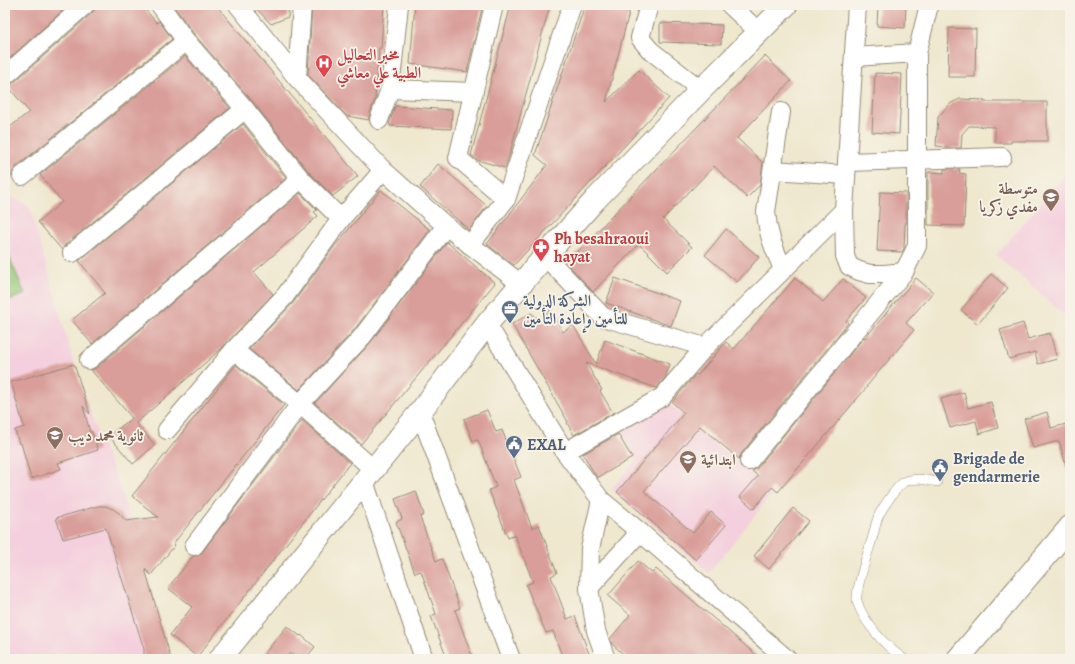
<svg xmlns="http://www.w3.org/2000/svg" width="1075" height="664" font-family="Alegreya,Amiri,serif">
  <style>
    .built { fill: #f4cfdd }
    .green { fill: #94c778; stroke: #68784b }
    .building { fill: #d99e99 }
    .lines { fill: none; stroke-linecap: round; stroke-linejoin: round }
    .lane-casing { stroke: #958976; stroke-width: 10 }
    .street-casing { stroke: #958976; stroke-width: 20 }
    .secondary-casing { stroke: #958976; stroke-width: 24 }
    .primary-casing { stroke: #958976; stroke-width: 24 }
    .lane { stroke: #fff; stroke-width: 9 }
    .street { stroke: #fff; stroke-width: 18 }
    .secondary { stroke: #fff; stroke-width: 22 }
    .primary { stroke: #fff; stroke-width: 22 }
    .labels { text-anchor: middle; stroke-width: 3.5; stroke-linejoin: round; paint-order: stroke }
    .health-label { font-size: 16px; font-weight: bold; fill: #be3a42; stroke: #f7f3e8; text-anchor: start }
    .education-label { font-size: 16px; font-weight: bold; fill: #785e54; stroke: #f7f3e8; text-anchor: start }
    .service-label { font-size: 16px; font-weight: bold; fill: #4e5e75; stroke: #f7f3e8; text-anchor: start }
  </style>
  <rect width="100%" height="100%" fill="#f7f3e8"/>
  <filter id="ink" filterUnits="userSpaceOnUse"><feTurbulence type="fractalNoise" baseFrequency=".025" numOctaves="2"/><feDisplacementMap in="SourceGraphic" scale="8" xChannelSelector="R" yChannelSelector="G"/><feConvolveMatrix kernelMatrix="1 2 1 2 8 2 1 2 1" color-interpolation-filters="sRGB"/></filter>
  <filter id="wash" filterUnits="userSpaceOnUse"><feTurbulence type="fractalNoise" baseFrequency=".012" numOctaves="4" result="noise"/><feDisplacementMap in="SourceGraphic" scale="16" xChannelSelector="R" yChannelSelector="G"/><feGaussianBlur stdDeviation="0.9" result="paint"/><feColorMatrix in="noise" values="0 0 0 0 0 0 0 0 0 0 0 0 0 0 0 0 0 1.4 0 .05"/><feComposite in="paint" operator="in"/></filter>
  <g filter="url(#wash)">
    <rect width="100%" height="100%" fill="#efe8cf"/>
    <!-- built -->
    <g class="built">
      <polygon points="1070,170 1070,320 996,255"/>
      <polygon points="5,193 30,207 74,364 87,405 123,496 130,521 149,582 145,584 150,588 171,659 5,659"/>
      <polygon points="668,403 773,492 709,573 611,489 636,460 621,431"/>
    </g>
    <!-- green -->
    <polygon class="green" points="5,247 25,294 5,302"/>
    <g id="blocks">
      <!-- building -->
      <g class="building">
        <polygon points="5,5 69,5 5,62"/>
        <polygon points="95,5 141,5 157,23 159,21 172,39 15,168 12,172 12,176 5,182 5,131 29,112 8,86 12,84 92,13 95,9"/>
        <polygon points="178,5 216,5 358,176 333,196 309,172 253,102 194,34 175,8"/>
        <polygon points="253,5 289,5 288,17 271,24"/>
        <polygon points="312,5 384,5 381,48 379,48 375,99 369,116 369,120 347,116 308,75"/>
        <polygon points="415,5 449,5 482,8 467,72 410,64"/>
        <polygon points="511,5 550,5 510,153 505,168 477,160 471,155"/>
        <polygon points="585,5 631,5 606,102 639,70 669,98 514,265 487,244 547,165 535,155"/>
        <polygon points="878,5 906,5 905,28 877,26"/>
        <polygon points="660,23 722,25 721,44 660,42"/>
        <polygon points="949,28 976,29 975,77 948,77"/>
        <polygon points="185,56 230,108 65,245 62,250 38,222 62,202 40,175"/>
        <polygon points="765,56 791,81 737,138 763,163 760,185 747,198 714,166 663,219 692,247 667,272 639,244 593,292 567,263"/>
        <polygon points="875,73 902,74 899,134 872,132"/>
        <polygon points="960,99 984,100 984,102 1047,102 1047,141 1011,141 1011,143 995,143 995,127 969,126 962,134 961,148 945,148 945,147 936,146 938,117 951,103"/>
        <polygon points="395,106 452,110 451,129 390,126 390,124 389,124"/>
        <polygon points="243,124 286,178 92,344 72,320 105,293 79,261"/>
        <polygon points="438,164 487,206 469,230 420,187"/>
        <polygon points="944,169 960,169 959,173 966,174 964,226 928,225 928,172 944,173"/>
        <polygon points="381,190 430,230 354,330 299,390 249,349 293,303 334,247"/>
        <polygon points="880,192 906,193 906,224 905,224 904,249 902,252 877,251"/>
        <polygon points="300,193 317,210 314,212 318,216 254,272 273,294 221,349 136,423 155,445 133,464 109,436 132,418 91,370 96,368"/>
        <polygon points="726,229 759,257 737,282 705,255"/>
        <polygon points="447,242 495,283 361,444 315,403 370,343"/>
        <polygon points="991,274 1008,288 978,324 961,310"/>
        <polygon points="615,278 680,301 671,326 606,303"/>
        <polygon points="795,278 823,302 843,279 866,298 846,321 848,323 741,454 739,459 700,426 644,491 693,533 711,512 726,525 696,560 617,492 684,413 673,403 673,401 696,374 698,375 726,342 734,349"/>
        <polygon points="916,278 933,292 906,323 914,330 866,387 867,387 778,492 772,487 754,509 740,497 758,476 752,471 757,468 864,337 865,338"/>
        <polygon points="550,310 563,332 573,325 596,364 605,340 670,364 665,378 656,388 586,363 602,390 600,391 613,413 574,435 567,423 568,422 512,324 531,313 541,321"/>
        <polygon points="1023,323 1028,339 1050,333 1057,359 1038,364 1035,352 1009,359 1000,330"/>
        <polygon points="74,364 90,414 83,406 90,432 92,432 98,450 58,463 61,469 31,479 21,443 19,444 15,430 24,427 11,382"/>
        <polygon points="236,365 284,405 173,544 175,545 151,575 145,569 171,659 144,659 144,649 106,528 63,539 56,518 98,506 105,506 113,509 120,514 126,521 158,517 132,496"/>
        <polygon points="964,392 968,408 991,402 998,428 979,434 976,421 950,428 941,399"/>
        <polygon points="487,410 496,432 502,430 521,477 514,480 532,528 539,525 557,573 551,576 567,619 575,616 591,659 563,659 553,631 546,633 526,585 533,582 515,535 508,538 489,490 496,487 478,440 473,441 464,419"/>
        <polygon points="1047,412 1051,428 1070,423 1070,468 1067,469 1059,441 1033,448 1024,419"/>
        <polygon points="302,420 350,463 197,657 170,635 192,607 168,588 193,556 198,555 202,552"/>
        <polygon points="618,434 632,458 597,478 583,454"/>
        <polygon points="416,491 424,515 420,517 436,561 442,559 460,608 455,610 473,659 447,659 431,616 436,614 421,571 415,573 396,522 402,519 395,499"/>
        <polygon points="793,508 809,521 769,569 754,556"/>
        <polygon points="638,561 652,573 656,569 761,659 629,659 612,644 610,639 630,615 608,596"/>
        <polygon points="287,626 300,636 301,635 315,647 305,659 297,659 290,653 285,659 260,659"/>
      </g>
    </g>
  </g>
  <g filter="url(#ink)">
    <use href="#blocks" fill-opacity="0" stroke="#958976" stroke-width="1"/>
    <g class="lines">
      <defs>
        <path id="lane" d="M 904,659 C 886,647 863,622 857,601 C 855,590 869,549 873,536 C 875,529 876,520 880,513 C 884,506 897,486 904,482 C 914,477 927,480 937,482"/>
        <g id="street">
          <polyline points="160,5 186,41 245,109 301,179 341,219"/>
          <polyline points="238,5 297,78 383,170 446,226 521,284"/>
          <polyline points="494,5 458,158 506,199"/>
          <polyline points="649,5 640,38 650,50 701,90"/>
          <polyline points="730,5 759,32"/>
          <polyline points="857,5 844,210 845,256 849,266 859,271 870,274 885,274 904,272"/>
          <polyline points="854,57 917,53"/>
          <polyline points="5,76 61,26 85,5"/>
          <polyline points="297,78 302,5"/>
          <polyline points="390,89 474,92"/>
          <path d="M 781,112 L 766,212 C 768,236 774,248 783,269"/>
          <polyline points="379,120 390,89 399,5"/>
          <polyline points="847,162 1002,157"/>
          <polyline points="773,170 846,175"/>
          <polyline points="22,176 186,41"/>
          <polyline points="470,245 506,199 572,5"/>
          <polyline points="72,253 245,109"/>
          <polyline points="545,256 603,317 705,347"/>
          <polyline points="487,324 565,452 601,500 640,532 787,659"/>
          <polyline points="234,350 300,404 373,469"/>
          <polyline points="89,360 301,179"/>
          <polyline points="420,412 511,659"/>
          <polyline points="167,430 234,350 285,296 341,219 383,170"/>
          <polyline points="565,452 662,397 705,347 844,210"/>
          <polyline points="749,461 904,272 917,246 917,53 929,5"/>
          <polyline points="364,481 424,659"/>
          <polyline points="601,500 590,549 589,588 596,631 606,659"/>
          <polyline points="194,546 300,404 362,337 446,226"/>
          <polyline points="589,588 640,532"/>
        </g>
        <polyline id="secondary" points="220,659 420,412 487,324 545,256 595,200 701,90 786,5"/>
        <polyline id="primary" points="958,659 1070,527"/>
      </defs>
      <!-- lane casing -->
      <use href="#lane" class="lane-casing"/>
      <!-- street casing -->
      <use href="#street" class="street-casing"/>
      <!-- secondary casing -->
      <use href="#secondary" class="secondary-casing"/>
      <!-- primary casing -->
      <use href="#primary" class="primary-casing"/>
      <!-- lane -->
      <use href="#lane" class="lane"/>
      <!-- street -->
      <use href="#street" class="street"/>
      <!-- secondary -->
      <use href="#secondary" class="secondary"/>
      <!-- primary -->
      <use href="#primary" class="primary"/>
    </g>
  </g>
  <!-- icons -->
  <defs>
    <symbol id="hospital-pin" viewBox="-11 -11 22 30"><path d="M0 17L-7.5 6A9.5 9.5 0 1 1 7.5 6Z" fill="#e0444e" stroke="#f7f3e8"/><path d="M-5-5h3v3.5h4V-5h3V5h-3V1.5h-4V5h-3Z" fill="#fff"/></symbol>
    <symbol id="school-pin" viewBox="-11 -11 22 30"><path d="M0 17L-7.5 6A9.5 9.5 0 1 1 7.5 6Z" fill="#8d6e63" stroke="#f7f3e8"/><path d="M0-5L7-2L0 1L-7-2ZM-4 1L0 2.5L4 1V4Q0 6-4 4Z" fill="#fff"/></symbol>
    <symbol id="pharmacy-pin" viewBox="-11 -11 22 30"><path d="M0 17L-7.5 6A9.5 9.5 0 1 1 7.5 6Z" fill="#e0444e" stroke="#f7f3e8"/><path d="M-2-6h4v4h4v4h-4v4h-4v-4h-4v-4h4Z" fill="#fff"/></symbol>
    <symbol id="office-pin" viewBox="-11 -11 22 30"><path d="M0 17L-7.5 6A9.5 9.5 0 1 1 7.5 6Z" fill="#5c6f8a" stroke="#f7f3e8"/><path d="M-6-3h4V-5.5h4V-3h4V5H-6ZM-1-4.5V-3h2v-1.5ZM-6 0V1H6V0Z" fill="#fff"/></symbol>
    <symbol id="civic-pin" viewBox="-11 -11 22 30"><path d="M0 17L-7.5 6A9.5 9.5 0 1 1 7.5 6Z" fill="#5c6f8a" stroke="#f7f3e8"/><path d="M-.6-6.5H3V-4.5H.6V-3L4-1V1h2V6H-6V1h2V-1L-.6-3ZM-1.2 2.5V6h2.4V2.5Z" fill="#fff"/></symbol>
  </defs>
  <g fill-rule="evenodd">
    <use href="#hospital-pin" x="314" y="53" width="20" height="27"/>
    <use href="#school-pin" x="1041" y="187" width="20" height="27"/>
    <use href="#pharmacy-pin" x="531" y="237" width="20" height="27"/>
    <use href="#office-pin" x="500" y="299" width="20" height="27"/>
    <use href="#school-pin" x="45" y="425" width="20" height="27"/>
    <use href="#civic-pin" x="504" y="434" width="20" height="27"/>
    <use href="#school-pin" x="678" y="449" width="20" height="27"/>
    <use href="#civic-pin" x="930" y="457" width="20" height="27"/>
  </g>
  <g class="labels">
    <!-- health labels -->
    <g class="health-label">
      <text x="337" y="60">مخبر التحاليل<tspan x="337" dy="18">الطبية علي معاشي</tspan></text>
      <text x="554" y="244">Ph besahraoui<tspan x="554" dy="18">hayat</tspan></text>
    </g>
    <!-- education labels -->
    <g class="education-label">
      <text x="1038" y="194" text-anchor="end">متوسطة<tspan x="1038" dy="18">مفدي زكريا</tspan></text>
      <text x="68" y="441">ثانوية محمد ديب</text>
      <text x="701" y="465">ابتدائية</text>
    </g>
    <!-- service labels -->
    <g class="service-label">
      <text x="523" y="306">الشركة الدولية<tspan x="523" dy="18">للتأمين وإعادة التأمين</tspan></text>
      <text x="527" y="450">EXAL</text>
      <text x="953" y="464">Brigade de<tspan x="953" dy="18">gendarmerie</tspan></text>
    </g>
  </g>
  <!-- margin -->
  <rect width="1075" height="664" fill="none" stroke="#f7f3e8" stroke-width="20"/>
</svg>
